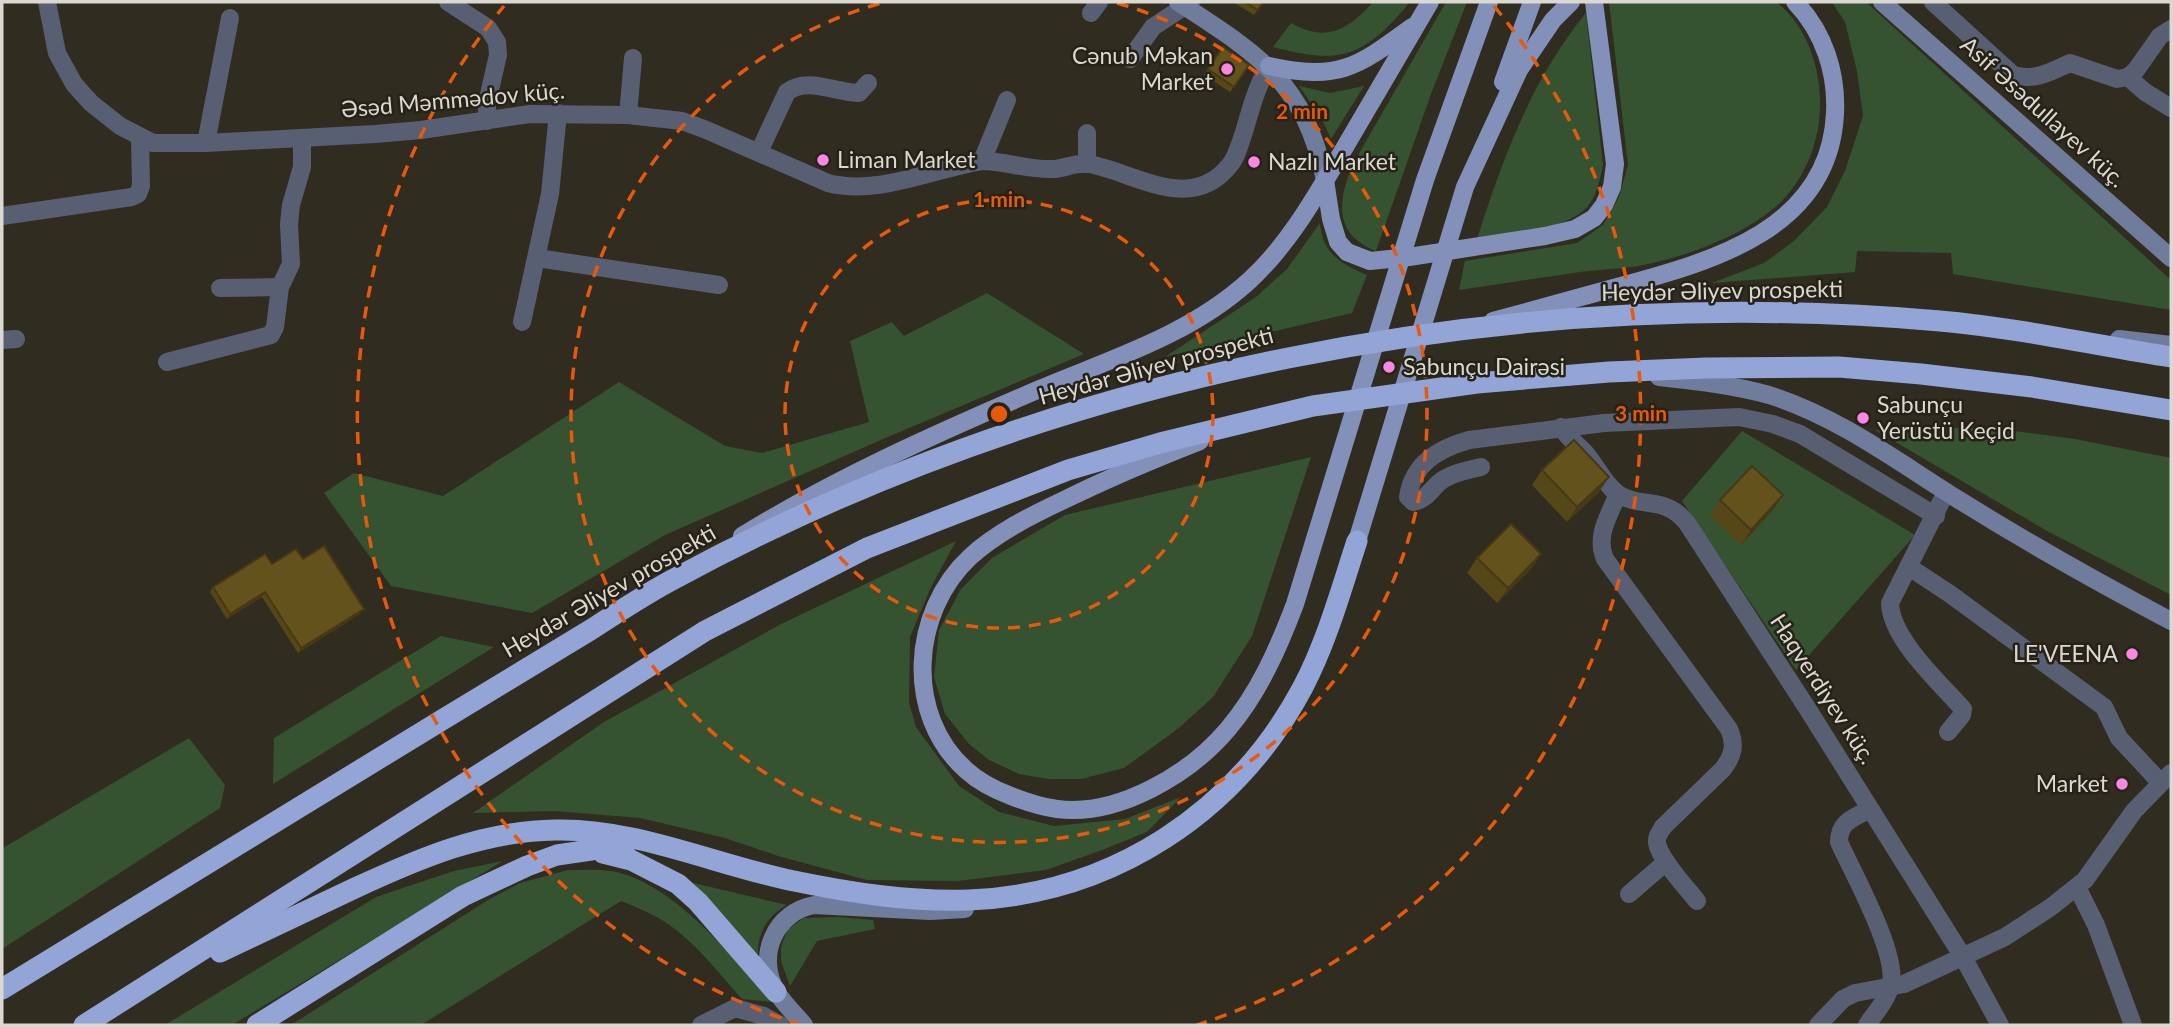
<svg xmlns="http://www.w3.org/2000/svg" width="2173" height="1027" font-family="Lato,sans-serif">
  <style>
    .green { fill: #355330 }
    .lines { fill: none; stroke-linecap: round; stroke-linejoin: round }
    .street { stroke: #585f73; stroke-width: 18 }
    .secondary { stroke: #707c9b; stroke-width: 18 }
    .primary { stroke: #8391ba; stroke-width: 18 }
    .highway { stroke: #93a5d6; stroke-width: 21 }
    .wall { fill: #564719 }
    .shaded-wall { fill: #463914 }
    .building { fill: #64521d; stroke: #463914; stroke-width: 2 }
    .ring { fill: none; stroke: #e8590c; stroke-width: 3.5; stroke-dasharray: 12 9 }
    .poi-dot { fill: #fc86e3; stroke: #262217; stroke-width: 2.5 }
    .labels { text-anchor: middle; stroke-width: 5; stroke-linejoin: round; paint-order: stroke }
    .poi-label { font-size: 23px; fill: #dad8d0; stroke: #262217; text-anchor: start }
    .street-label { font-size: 23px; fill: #dad8d0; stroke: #262217 }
    .centre { fill: #e8590c; stroke: #262217; stroke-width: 3.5 }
    .ring-label { font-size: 21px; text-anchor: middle; font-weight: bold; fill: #e8590c; stroke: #262217; stroke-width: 5; stroke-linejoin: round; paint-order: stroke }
  </style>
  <rect width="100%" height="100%" fill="#302c20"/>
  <!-- green -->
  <g class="green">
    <path d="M 1373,2 L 1410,2 C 1365,56 1342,66 1273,47 L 1291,23 C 1326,43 1348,30 1373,2 Z"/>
    <path d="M 1446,2 L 1467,2 L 1431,94 L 1376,251 C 1333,234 1338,200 1353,164 Z"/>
    <path d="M 1609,2 L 1776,2 C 1806,24 1821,68 1820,105 C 1820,134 1810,166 1792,189 C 1765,227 1693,255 1648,264 C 1626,269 1602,269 1580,272 C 1539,278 1499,284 1459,290 L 1465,261 L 1577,243 L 1603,225 L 1619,197 L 1628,165 Z"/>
    <polygon points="1832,2 1866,2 2171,280 2171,310 1953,274 1951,253 1857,251 1855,272 1712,283 1764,263 1794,241 1827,207 1845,171 1863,116 1857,71 1845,22"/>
    <path d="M 1586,13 L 1603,165 C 1600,179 1597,196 1587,207 C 1566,231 1507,234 1477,239 C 1503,158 1531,80 1586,13 Z"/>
    <polygon points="1299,86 1330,93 1364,86 1331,139 1322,119"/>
    <path d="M 1320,223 C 1322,253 1341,264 1367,275 L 1352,313 L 1165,357 L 1256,297 L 1287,269 Z"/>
    <polygon points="987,293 1084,354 883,439 665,535 532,613 391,586 324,493 354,473 443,496 619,382 725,446 762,453 869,422 850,341 892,322 904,336"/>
    <polygon points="1984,427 2075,439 2171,458 2171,595 2047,531 1875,430"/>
    <polygon points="1742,431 1915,535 1796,670 1682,501"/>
    <polygon points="1311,457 1252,636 1213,697 1179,728 1124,768 1081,779 1049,779 1019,774 989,760 969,744 945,714 934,677 939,630 961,589 992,558 1065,515"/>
    <polygon points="956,541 931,587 910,637 909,703 916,727 959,786 999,812 1054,826 1125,819 1181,797 1147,832 1102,850 1046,870 958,881 867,880 778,856 725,838 640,818 555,811 473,813 604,722 781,624"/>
    <polygon points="441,636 494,647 273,784 274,738"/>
    <polygon points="189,738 225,785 220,808 2,949 3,848"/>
    <polygon points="503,861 232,1025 165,1025 376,897 454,871"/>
    <path d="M 568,870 C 582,870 598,869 611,871 C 672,881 734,958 772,1002 L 742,999 C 715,969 688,932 651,914 C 641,909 631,905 621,901 L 421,1025 L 291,1025 L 488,900 L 520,883 Z"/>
    <path d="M 689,882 L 787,905 C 768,915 757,933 758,955 Z"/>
    <polygon points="838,917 873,920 875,929 817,941 790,986 781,961 781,947 788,929 804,918"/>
  </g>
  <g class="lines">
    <!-- street -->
    <g class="street">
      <path d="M 47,2 L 57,53 L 74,84 L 91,103 L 120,126 L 153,143 L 206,143 L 375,134 L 421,130 L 530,114 L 628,115 L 682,121 L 704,129 L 828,183 C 878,196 932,169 982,161 C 1005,161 1029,170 1052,169 C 1064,169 1075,162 1089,164 C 1134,172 1190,214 1229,166 C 1237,157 1240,143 1244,132 C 1251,109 1256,87 1269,66"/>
      <polyline points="448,2 488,28 497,42 498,55 487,103 487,121"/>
      <path d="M 1933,2 L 2013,75 C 2036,81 2050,72 2070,63 L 2117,79 L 2128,77 L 2136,70 L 2160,36 L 2171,29"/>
      <polyline points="1091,13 1099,2"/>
      <polyline points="1130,59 1153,27 1191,2"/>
      <polyline points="2128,77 2145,92 2171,108"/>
      <polyline points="628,115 633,58"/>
      <polyline points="206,143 230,18"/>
      <path d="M 759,152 L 787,92 C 808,76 835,93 859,93 L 868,83"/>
      <polyline points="982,161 1007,100"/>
      <polyline points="1087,164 1087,133"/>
      <polyline points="2,216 132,197 138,194 141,186 140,138"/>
      <polyline points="537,258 719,285"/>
      <polyline points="220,288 280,287"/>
      <polyline points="522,322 550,194 558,113"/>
      <polyline points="2,340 16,339"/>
      <polyline points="167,362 271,335 275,327 280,287 291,264 289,224 291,205 302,167 302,138"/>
      <path d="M 1561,427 C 1568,439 1578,444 1587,455 C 1597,467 1605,485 1618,494 C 1641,509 1665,495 1687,523 L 1809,711 L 1963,957 L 2000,1025"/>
      <path d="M 1481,467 C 1469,470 1455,472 1444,479 C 1432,486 1429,499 1413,502 L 1408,497 C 1413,463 1438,449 1469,440 L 1604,423 L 1739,417 L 1773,424 L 1800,434 L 1936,516"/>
      <path d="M 1946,492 L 1890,603 C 1891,639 1940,683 1963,709 L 1962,715 L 1948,732"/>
      <path d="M 1618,494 C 1609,516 1595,536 1605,559 L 1729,729 C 1736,745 1733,756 1723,769 L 1663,827 C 1660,832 1656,837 1657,843 C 1660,860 1686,887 1697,901"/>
      <polyline points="1909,567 1950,594 2104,707 2119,738 2160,782"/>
      <polyline points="2077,887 2096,925 2133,1025"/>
      <polyline points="1629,894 1666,862"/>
      <polyline points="701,1025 735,1008 764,1016 780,1025"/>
      <polyline points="1818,1025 1843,999 1855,993 1904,984 2005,937 2051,907 2085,880 2134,811 2171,773"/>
      <path d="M 1867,1025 C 1875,1013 1888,999 1891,983 C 1897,952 1853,873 1839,842 C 1839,821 1854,818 1870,809"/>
    </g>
    <!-- secondary -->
    <g class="secondary">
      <path d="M 1178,2 C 1258,54 1304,81 1325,180"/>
      <polyline points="1882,2 2171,258"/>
      <polyline points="2119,339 2171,345"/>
      <path d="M 1659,377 C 1696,381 1733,385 1769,395 C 1839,417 1898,462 1959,500 C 2028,543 2099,583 2171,621"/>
      <path d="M 804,1025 C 795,1014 783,1003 776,991 C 756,956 775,912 814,905 L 930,911 L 965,909"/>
    </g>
    <!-- primary -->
    <g class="primary">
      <path d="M 1269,66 C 1339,81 1356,68 1412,27"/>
      <polyline points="1503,82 1532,2"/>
      <polyline points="1325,180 1331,219 1338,242 1347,252 1370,261 1409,257 1545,236 1575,229 1594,218 1604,205 1612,187 1615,164 1594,2"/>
      <path d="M 1493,321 C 1536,309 1578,298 1621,286 C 1713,261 1830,229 1835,113 C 1837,73 1824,32 1795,2"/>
      <path d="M 1200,441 C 1154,459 1109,478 1064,500 C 1032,515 996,533 970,557 C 911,612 904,715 966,770 C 979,782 995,790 1011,796 C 1026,802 1042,807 1057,809 C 1118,817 1190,774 1228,729 C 1259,692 1278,649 1295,604 L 1425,180 L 1489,2"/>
      <path d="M 742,536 C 836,478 935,434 1035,391 C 1110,359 1189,336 1250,280 C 1290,243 1317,194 1345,147 C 1373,99 1402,50 1430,2"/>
      <polyline points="1357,541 1465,187 1519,70 1553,20 1571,2"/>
    </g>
    <!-- highway -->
    <g class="highway">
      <polyline points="603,853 631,860 678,884 698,902 776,992"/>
      <path d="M 220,952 C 265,931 310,909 355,888 C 420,858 483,831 555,830 C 637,828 715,865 794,881 C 852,893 910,902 969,900 C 1112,894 1236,813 1303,687 C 1327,641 1341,590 1357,541"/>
      <path d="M 2,989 C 149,899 295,810 442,720 C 492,690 542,659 592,629 C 618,612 644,595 672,580 C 1055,372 1506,283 1940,321 C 2017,328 2095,345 2171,357"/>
      <polyline points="84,1025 705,631 867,548 1068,470 1160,443 1313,406 1427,390 1477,383 1609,372 1706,368 1839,367 1921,374 2032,387 2171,410"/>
      <polyline points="257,1025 463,896 527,866 557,855 625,845"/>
    </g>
  </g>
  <!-- wall -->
  <g class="wall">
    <polygon points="1233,2 1263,2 1254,15"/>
    <polygon points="1223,47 1249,65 1230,92 1204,75"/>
    <polygon points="1542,470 1599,492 1567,522 1532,485"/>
    <polygon points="1783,495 1773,510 1741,545 1709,515 1720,500"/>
    <polygon points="1541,554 1531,569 1497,603 1467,573 1477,558"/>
    <polygon points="303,559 360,614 298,653 262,597 227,619 210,592 213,587 272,564"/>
  </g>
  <!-- shaded-wall -->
  <g class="shaded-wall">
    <polygon points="1609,477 1599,492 1567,522 1577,507"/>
    <polygon points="1783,495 1773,510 1741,545 1751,530"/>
    <polygon points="1541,554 1531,569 1497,603 1508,588"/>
    <polygon points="265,592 262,597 227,619 230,614"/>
    <polygon points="364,609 360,614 298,653 301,648"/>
  </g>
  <!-- building -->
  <g class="building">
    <polygon points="1245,2 1263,2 1258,10"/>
    <polygon points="1223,47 1249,65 1234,87 1208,69"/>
    <polygon points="1574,440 1609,477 1577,507 1542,470"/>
    <polygon points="1752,466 1783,495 1751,530 1720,500"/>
    <polygon points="1511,524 1541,554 1508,588 1477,558"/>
    <polygon points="324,546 364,609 301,648 265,592 230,614 213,587 265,554 272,564 296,549 303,559"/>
  </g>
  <!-- distance rings -->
  <g class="ring">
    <circle cx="999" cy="414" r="214"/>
    <path d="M1117 3A428 428 0 1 1 881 3"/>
    <path d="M801 1025A642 642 0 0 1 504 6M1494 6A642 642 0 0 1 1197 1025"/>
  </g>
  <!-- markers -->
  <g class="poi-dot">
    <circle cx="1227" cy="69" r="7"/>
    <circle cx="823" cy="160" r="7"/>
    <circle cx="1254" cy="162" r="7"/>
    <circle cx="1389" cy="367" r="7"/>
    <circle cx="1863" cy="418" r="7"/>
    <circle cx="2132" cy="654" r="7"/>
    <circle cx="2122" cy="784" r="7"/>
  </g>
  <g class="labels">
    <!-- poi labels -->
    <g class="poi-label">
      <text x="1213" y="64" text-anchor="end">Cənub Məkan<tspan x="1213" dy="26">Market</tspan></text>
      <text x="837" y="168">Liman Market</text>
      <text x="1268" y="170">Nazlı Market</text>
      <text x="1403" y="375">Sabunçu Dairəsi</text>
      <text x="1877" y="413">Sabunçu<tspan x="1877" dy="26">Yerüstü Keçid</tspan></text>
      <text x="2118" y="662" text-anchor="end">LE'VEENA</text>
      <text x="2108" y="792" text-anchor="end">Market</text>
    </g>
    <!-- street labels -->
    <g class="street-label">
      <text transform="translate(453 100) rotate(-5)" y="8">Əsəd Məmmədov küç.</text>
      <text transform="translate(2043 112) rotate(42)" y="8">Asif Əsədullayev küç.</text>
      <text transform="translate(1722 291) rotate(-1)" y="8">Heydər Əliyev prospekti</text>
      <text transform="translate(1156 366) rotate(-15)" y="8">Heydər Əliyev prospekti</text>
      <text transform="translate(609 591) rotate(-30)" y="8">Heydər Əliyev prospekti</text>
      <text transform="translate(1823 689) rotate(57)" y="8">Haqverdiyev küç.</text>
    </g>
  </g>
  <circle cx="999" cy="414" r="10" class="centre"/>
  <g class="ring-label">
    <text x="1302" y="119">2 min</text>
    <text x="999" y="207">1 min</text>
    <text x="1641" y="421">3 min</text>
  </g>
  <!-- border -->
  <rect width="2173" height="1027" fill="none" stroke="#dad8d0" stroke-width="7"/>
</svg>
